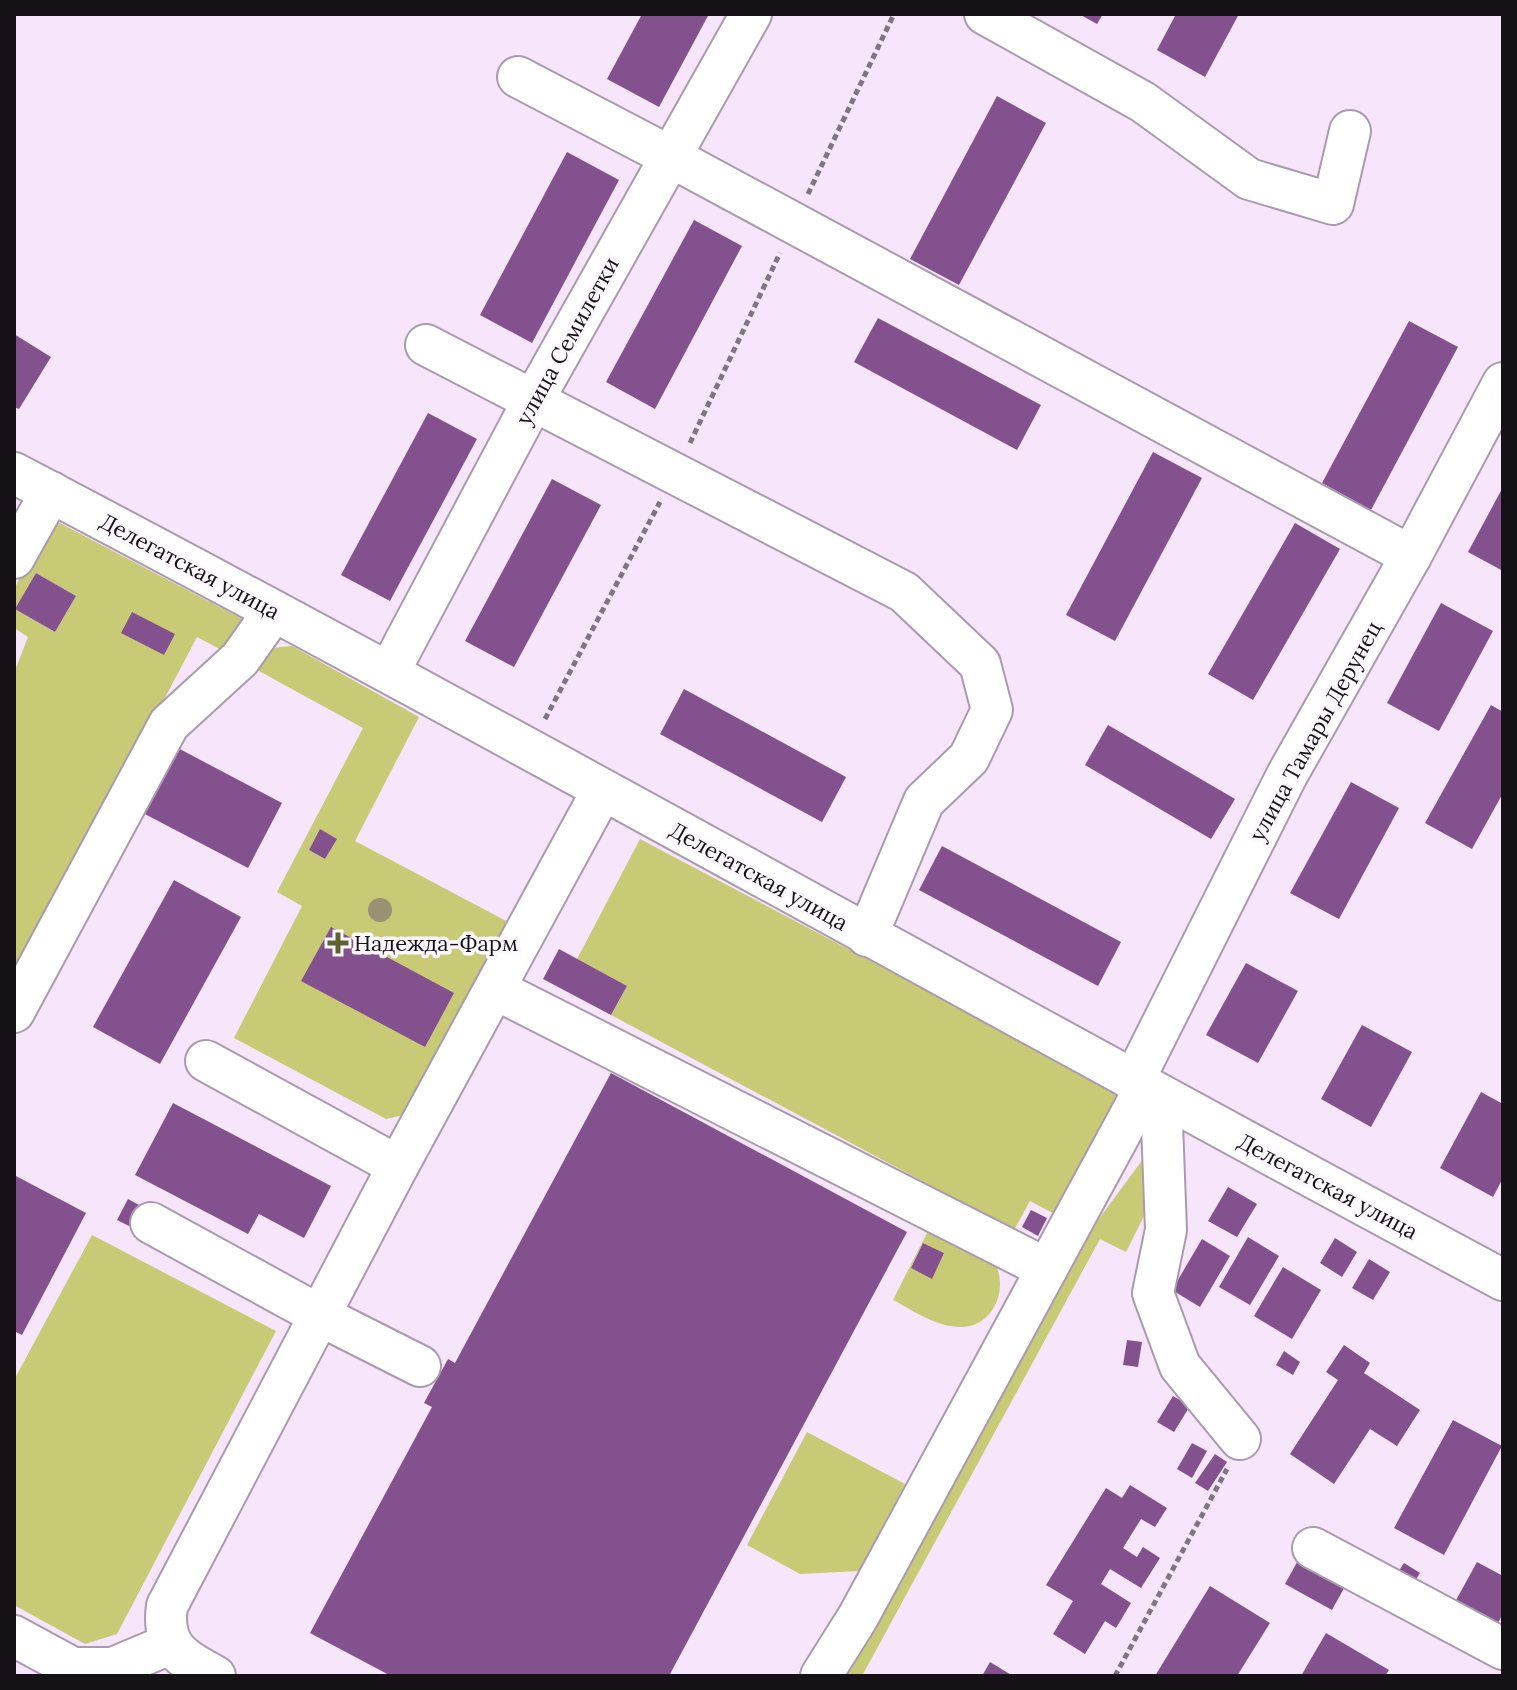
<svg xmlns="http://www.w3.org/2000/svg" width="1517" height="1690" font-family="Lora,serif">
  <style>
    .green { fill: #c8ca76; fill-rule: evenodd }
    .building { fill: #84518f }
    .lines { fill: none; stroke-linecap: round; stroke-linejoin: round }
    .minor-casing { stroke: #aa9aae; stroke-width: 44 }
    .path { stroke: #7f7482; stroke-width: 5; stroke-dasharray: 6 4; stroke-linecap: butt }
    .minor { stroke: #fff; stroke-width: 40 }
    .tree { fill: #9a9175 }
    .poi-dot { fill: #61622f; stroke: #fcf8fd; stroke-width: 3 }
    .labels { text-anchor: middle; stroke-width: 7; stroke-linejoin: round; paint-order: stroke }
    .street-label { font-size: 22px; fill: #161017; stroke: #fcf8fd }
    .poi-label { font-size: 22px; fill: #161017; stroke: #fcf8fd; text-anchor: start }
  </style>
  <rect width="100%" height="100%" fill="#f7e5fb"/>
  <!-- green -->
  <g class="green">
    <path d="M 52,519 L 248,622 L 231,655 L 197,637 L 14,984 L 14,673 L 28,637 L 14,628 L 14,589 ZM 36,573 L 76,596 L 55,632 L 16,609 Z"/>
    <path d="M 292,646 L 419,717 L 355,841 L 512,924 L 408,1114 L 386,1119 L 234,1038 L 302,906 L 277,892 L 363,728 L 250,666 C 263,650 272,647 292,646 ZM 320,830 L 336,839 L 325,859 L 309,850 Z"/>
    <polygon points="640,839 1128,1097 1064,1219 1030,1201 1014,1230 611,1015 627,986 577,959"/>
    <polygon points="1146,1155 1152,1200 1126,1252 1100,1239 862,1676 847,1676 1090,1231"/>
    <path d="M 934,1219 C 951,1230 972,1240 987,1253 C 1013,1277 998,1327 961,1327 C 936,1327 914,1311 893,1300 ZM 923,1243 L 944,1253 L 931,1278 L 911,1268 Z"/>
    <polygon points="92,1235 276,1331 117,1634 85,1644 14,1605 14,1380"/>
    <polygon points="807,1432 905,1484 859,1571 800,1574 747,1545"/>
  </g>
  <!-- building -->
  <g class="building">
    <polygon points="642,14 709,14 659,107 607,79"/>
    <polygon points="1079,14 1103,14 1097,24"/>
    <polygon points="1176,14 1239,14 1205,77 1157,50"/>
    <polygon points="997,96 1046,123 959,285 910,259"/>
    <polygon points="567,152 619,180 532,343 480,315"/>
    <polygon points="694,220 742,246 655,409 606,382"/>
    <polygon points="878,318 1041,405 1017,450 854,362"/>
    <polygon points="1409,321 1458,347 1371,510 1322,483"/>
    <polygon points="14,334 51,357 19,409 14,407"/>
    <polygon points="428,413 477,439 390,601 341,575"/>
    <polygon points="1153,452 1202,478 1115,641 1066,615"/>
    <polygon points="552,479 601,505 514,667 465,641"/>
    <polygon points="1503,487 1503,571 1468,552"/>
    <polygon points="1295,523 1340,549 1253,700 1208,674"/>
    <polygon points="36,573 76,596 55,632 15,609"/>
    <polygon points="1441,603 1493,631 1439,731 1387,703"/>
    <polygon points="132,612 175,634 164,655 121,633"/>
    <polygon points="684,689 846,777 822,822 660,734"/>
    <polygon points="1491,705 1503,712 1503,793 1472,849 1425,823"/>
    <polygon points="1108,725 1235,799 1211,839 1085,765"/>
    <polygon points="174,746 282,803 248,868 141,812"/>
    <polygon points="1351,782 1399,808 1339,919 1290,893"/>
    <polygon points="320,829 337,839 325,859 309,850"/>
    <polygon points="942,846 1121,942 1098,986 919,890"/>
    <polygon points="174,880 241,917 160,1064 93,1027"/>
    <polygon points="331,927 454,993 425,1047 301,981"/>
    <polygon points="559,949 627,986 611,1015 543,979"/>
    <polygon points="1246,963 1298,991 1258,1063 1206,1035"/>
    <polygon points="1362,1025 1412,1052 1371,1127 1321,1099"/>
    <polygon points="611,1073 907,1232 669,1676 391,1676 310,1633 432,1407 424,1403 448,1359 455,1363"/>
    <polygon points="1481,1092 1503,1104 1503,1178 1493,1197 1440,1168"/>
    <polygon points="173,1103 331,1186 304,1238 259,1214 248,1234 135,1175"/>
    <polygon points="14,1175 86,1213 22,1335 14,1331"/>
    <polygon points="1228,1187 1257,1204 1237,1237 1208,1221"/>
    <polygon points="128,1199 150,1211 139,1231 117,1220"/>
    <polygon points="1031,1210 1047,1218 1038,1236 1022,1227"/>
    <polygon points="1248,1237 1279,1256 1250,1305 1219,1287"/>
    <polygon points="1335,1238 1357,1252 1342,1277 1320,1263"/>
    <polygon points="1202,1239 1230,1256 1200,1307 1172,1290"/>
    <polygon points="923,1243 944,1253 932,1279 911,1268"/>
    <polygon points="1369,1259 1390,1272 1373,1300 1352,1288"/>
    <polygon points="1283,1267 1321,1290 1292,1339 1254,1316"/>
    <polygon points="1127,1340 1142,1342 1138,1367 1123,1365"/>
    <polygon points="1344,1345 1370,1363 1364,1373 1420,1410 1397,1446 1370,1429 1334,1484 1290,1454 1338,1380 1326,1372"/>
    <polygon points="1284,1351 1300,1362 1293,1375 1276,1365"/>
    <polygon points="1173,1396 1190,1406 1174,1432 1157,1422"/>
    <polygon points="1453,1420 1502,1446 1444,1555 1394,1528"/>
    <polygon points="1192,1443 1207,1451 1192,1478 1177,1469"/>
    <polygon points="1215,1454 1227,1462 1208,1491 1195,1483"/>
    <polygon points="1130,1485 1167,1508 1155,1527 1141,1519 1123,1548 1137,1557 1143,1547 1160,1558 1141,1588 1110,1569 1101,1584 1131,1603 1116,1628 1105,1621 1085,1654 1053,1634 1073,1601 1046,1585 1106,1488 1122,1498"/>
    <polygon points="1301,1555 1348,1581 1332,1610 1285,1584"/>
    <polygon points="1477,1562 1503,1576 1503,1613 1497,1625 1455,1602"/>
    <polygon points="1404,1563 1420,1573 1409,1590 1393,1580"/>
    <polygon points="1210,1586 1270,1623 1237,1676 1155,1676"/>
    <polygon points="1326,1633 1389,1670 1385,1676 1301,1676"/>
    <polygon points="990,1662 1013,1676 982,1676"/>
  </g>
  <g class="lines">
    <defs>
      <g id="minor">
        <polyline points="985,14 1143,102 1249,179 1333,204 1350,131"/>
        <polyline points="518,77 671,157 1411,556"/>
        <polyline points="426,345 904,592 980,664 992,710 969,758 924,801 867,936"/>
        <path d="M 14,473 C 514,735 1005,1014 1503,1280"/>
        <polyline points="14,558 51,492"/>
        <polyline points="389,672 534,399 751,14"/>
        <polyline points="495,989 1047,1269"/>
        <polyline points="14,1012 169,724 240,659 274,611"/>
        <polyline points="206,1061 398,1166"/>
        <polyline points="1133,1082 1287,775 1411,556 1503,383"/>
        <polyline points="1161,1097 1166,1230 1153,1293 1180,1366 1240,1439"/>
        <polyline points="151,1223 319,1315 420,1366"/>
        <polyline points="1313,1548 1503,1649"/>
        <polyline points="14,1636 73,1668 113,1668 170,1644"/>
        <path d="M 215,1676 C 182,1659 161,1647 167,1606 L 398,1166 L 602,791"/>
        <polyline points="821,1676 858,1617 1145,1088"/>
      </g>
    </defs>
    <!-- minor casing -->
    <use href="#minor" class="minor-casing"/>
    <!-- path -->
    <g class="path">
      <polyline points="808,194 894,14"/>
      <polyline points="690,443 780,253"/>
      <polyline points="545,719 660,502"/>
      <polyline points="1115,1676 1227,1469"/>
    </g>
    <!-- minor -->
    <use href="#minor" class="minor"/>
  </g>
  <!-- trees -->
  <circle class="tree" cx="380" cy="910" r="12"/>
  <!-- markers -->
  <path class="poi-dot" d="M334 931h8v8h8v8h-8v8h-8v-8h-8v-8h8z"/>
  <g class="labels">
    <!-- street labels -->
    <g class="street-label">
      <text transform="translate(567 341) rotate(-61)" y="8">улица Семилетки</text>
      <text transform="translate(190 566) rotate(28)" y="8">Делегатская улица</text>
      <text transform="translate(1315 731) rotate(-61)" y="8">улица Тамары Дерунец</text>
      <text transform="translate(759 876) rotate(29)" y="8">Делегатская улица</text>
      <text transform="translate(1328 1186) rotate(28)" y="8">Делегатская улица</text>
    </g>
    <!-- poi labels -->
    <g class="poi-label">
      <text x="354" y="951">Надежда-Фарм</text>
    </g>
  </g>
  <!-- border -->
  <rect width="1517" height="1690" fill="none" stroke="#161017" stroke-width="32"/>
</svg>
